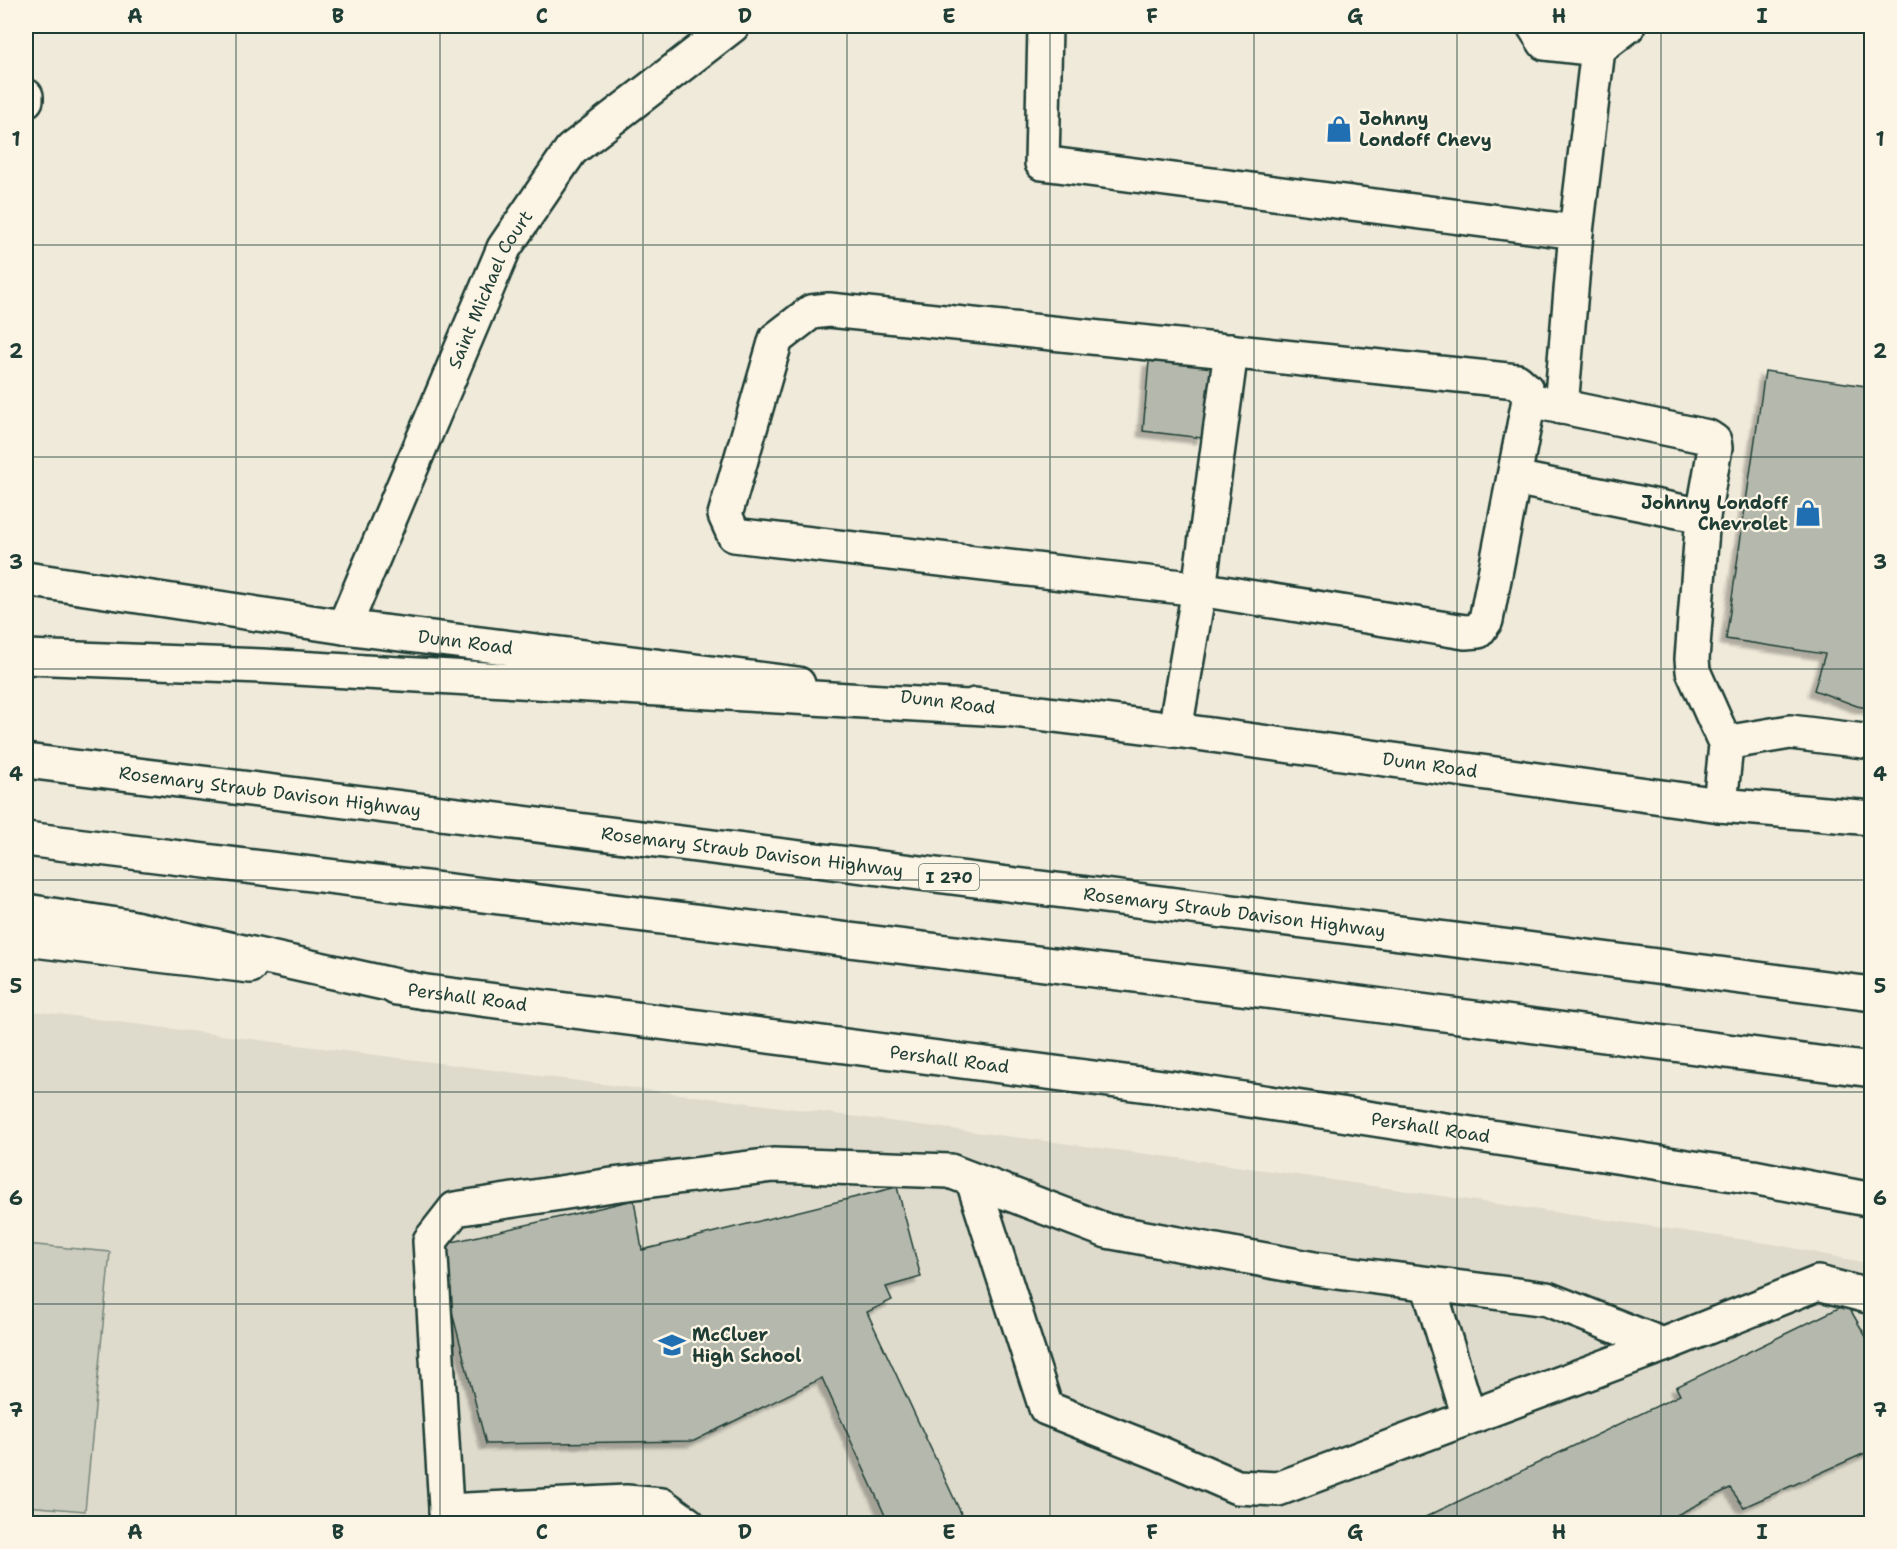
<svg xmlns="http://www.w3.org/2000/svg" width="1897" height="1549" font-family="'Shantell Sans',sans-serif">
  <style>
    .built { fill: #dedbcc }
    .green { fill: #cccdbf; stroke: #76857a; stroke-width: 1.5 }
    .building { fill: #b5b9ad; stroke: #1f3d34; stroke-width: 1.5; filter: url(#shadow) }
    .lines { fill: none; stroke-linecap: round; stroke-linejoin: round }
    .minor-casing { stroke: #1f3d34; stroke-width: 38 }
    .highway-casing { stroke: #1f3d34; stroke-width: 38 }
    .minor { stroke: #fcf5e5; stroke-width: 33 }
    .highway { stroke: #fcf5e5; stroke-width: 33 }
    .grid { fill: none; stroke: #1f3d34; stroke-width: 1.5; stroke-opacity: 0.55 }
    .labels { text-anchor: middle; stroke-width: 4.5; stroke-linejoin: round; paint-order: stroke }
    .shield { fill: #fcf5e5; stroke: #617469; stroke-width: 1.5 }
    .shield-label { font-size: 16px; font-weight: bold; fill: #1f3d34 }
    .poi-label { font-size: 18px; font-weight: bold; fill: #1f3d34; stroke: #fcf5e5; text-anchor: start }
    .street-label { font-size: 18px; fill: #1f3d34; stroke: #fcf5e5 }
    .neatline { fill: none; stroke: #1f3d34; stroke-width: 2 }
    .grid-label { font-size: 20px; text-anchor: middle; font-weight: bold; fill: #1f3d34 }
  </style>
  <defs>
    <filter id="shadow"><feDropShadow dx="-5.5" dy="5.5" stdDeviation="1.5" flood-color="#0004"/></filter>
  </defs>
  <rect width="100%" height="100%" fill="#efeada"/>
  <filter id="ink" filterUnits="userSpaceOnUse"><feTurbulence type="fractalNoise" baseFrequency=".0167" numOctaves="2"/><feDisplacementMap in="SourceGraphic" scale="12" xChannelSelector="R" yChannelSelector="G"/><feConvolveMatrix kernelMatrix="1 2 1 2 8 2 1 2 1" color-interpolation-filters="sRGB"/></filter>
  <g filter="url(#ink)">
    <!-- built -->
    <polygon class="built" points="26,1010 1201,1161 1773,1244 1871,1264 1871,1523 26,1524"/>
    <!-- green -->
    <polygon class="green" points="26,1244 110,1252 85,1511 26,1506"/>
    <!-- building -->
    <g class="building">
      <polygon points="1149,361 1213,367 1202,438 1143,431"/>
      <polygon points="1765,371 1872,387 1872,709 1857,706 1814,690 1825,654 1726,639"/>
      <polygon points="897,1187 921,1277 886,1287 892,1300 867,1312 966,1524 889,1524 822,1378 694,1441 486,1444 435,1246 634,1200 642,1250"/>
      <polygon points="1847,1304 1872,1347 1872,1450 1744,1507 1730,1488 1659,1524 1411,1524 1680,1395 1676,1387"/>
    </g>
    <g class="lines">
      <defs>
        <g id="minor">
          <polyline points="1045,26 1042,163 1576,232 1561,407"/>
          <polyline points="1534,26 1545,43 1598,49 1576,232"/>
          <polyline points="1598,49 1628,26"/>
          <polyline points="26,96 26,100"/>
          <polygon points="829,310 1517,381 1526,389 1529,400 1486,620 1478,631 1465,632 1199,589 734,535 725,515 776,339 811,312"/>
          <polyline points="1539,402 1708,437 1714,441 1715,448 1703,516 1692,659 1693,671 1726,745 1720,805"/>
          <polyline points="1514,478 1703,516"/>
          <path id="s1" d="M 26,579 L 344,627 L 798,684"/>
          <path id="s2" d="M 344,627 L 504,248 L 571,150 L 732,26"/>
          <path id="s3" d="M 975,705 L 1175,730 L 1720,805 L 1872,818"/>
          <polyline points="1175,730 1199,589 1231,351"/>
          <polyline points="1726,745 1731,742 1790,732 1872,742"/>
          <polyline points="26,939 250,966"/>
          <path id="s4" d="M 396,988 L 1171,1088 L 1753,1177 L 1872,1200"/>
          <polyline points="973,1181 1046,1408 1157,1452 1237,1487 1278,1489 1663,1345"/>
          <polyline points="1428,1284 1469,1417"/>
          <polyline points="446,1511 626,1502 662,1505 688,1524"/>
          <polyline points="447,1524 430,1241 455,1209 612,1185 773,1165 950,1171 1107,1231 1314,1269 1547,1299 1663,1345 1818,1283 1872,1297"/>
        </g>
        <g id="highway">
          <polyline points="26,657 262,666 1002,709"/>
          <path id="s5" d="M 26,761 L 1519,948 L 1872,994"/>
          <polyline points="26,839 1298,995 1872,1070"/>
          <polyline points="26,911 130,927 424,992"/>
        </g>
      </defs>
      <!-- minor casing -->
      <use href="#minor" class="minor-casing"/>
      <!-- highway casing -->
      <use href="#highway" class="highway-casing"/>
      <!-- minor -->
      <use href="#minor" class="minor"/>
      <!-- highway -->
      <use href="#highway" class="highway"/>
    </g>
  </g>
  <!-- grid -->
  <path class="grid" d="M 236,26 L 236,1524M 440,26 L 440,1524M 643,26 L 643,1524M 847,26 L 847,1524M 1050,26 L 1050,1524M 1254,26 L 1254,1524M 1457,26 L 1457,1524M 1661,26 L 1661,1524M 26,245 L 1872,245M 26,457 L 1872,457M 26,669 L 1872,669M 26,880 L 1872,880M 26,1092 L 1872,1092M 26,1304 L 1872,1304"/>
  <!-- icons -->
  <defs>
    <symbol id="shop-bare" viewBox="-9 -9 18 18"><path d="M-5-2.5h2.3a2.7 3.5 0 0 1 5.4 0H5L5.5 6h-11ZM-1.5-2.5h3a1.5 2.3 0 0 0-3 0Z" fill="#1f6fb2" stroke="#fcf5e5" stroke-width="2.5" paint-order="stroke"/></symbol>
    <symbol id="school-bare" viewBox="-9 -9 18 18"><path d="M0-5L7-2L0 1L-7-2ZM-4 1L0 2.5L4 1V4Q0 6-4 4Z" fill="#1f6fb2" stroke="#fcf5e5" stroke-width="2.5" paint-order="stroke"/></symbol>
  </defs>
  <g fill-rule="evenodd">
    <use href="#shop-bare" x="1320" y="110" width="38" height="38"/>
    <use href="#shop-bare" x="1789" y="494" width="38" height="38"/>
    <use href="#school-bare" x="653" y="1326" width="38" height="38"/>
  </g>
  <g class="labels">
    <!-- shield labels -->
    <rect class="shield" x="919" y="864" width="60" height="26" rx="4.5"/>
    <g class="shield-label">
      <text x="949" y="883">I 270</text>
    </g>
    <!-- poi labels -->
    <g class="poi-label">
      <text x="1359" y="125">Johnny<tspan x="1359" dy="21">Londoff Chevy</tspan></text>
      <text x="1788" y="509" text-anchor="end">Johnny Londoff<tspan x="1788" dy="21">Chevrolet</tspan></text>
      <text x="692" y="1341">McCluer<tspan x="692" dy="21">High School</tspan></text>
    </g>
    <!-- street labels -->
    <g class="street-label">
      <text dy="6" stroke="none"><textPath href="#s2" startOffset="368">Saint Michael Court</textPath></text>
      <text dy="6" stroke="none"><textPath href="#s1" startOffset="444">Dunn Road</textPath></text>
      <text transform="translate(948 702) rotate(7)" y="6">Dunn Road</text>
      <text dy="6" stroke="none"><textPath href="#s3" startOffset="459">Dunn Road</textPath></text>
      <text dy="6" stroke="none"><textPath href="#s5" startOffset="246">Rosemary Straub Davison Highway</textPath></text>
      <text dy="6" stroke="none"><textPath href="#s5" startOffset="732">Rosemary Straub Davison Highway</textPath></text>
      <text dy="6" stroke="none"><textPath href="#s5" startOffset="1218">Rosemary Straub Davison Highway</textPath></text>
      <text dy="6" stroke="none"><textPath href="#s4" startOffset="72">Pershall Road</textPath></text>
      <text dy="6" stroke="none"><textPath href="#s4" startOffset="558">Pershall Road</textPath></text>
      <text dy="6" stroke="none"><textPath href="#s4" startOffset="1044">Pershall Road</textPath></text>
    </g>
  </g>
  <!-- margin -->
  <rect width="1897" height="1549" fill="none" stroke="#fcf5e5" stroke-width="66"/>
  <rect x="33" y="33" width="1831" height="1483" class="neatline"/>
  <g class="grid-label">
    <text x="135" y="23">A</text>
    <text x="338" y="23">B</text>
    <text x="542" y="23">C</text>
    <text x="745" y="23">D</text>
    <text x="949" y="23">E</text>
    <text x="1152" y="23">F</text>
    <text x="1355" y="23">G</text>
    <text x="1559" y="23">H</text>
    <text x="1762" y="23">I</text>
    <text x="16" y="146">1</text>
    <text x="1880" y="146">1</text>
    <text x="16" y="358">2</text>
    <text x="1880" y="358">2</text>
    <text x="16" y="569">3</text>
    <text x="1880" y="569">3</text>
    <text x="16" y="781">4</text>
    <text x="1880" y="781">4</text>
    <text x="16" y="993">5</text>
    <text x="1880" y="993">5</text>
    <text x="16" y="1205">6</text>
    <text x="1880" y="1205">6</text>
    <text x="16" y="1417">7</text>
    <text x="1880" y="1417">7</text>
    <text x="135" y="1539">A</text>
    <text x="338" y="1539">B</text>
    <text x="542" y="1539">C</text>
    <text x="745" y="1539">D</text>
    <text x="949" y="1539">E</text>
    <text x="1152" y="1539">F</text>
    <text x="1355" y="1539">G</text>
    <text x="1559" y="1539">H</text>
    <text x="1762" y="1539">I</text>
  </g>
</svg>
